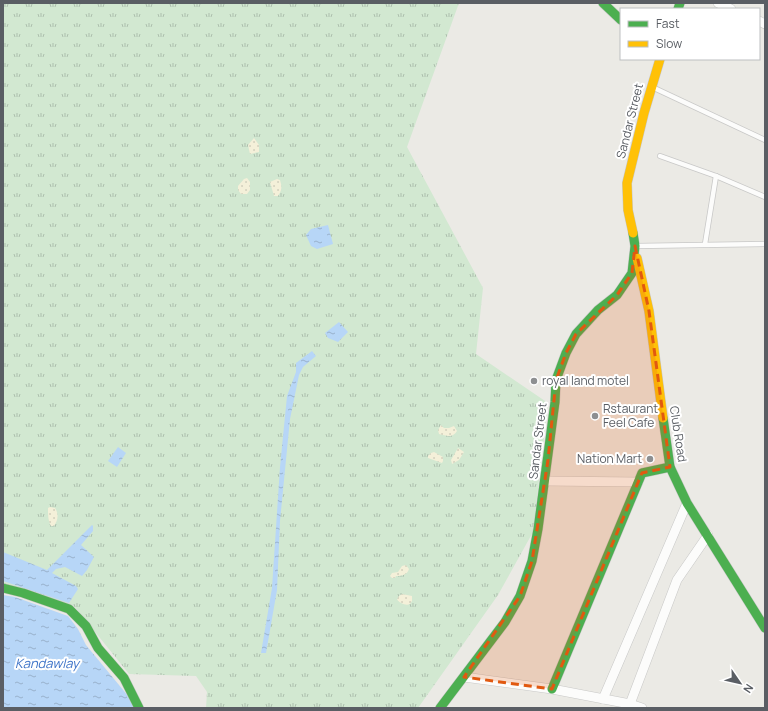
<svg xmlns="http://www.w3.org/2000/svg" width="768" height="711" font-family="Manrope,sans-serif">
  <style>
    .grass { fill: url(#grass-tufts) }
    .sand { fill: url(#sand-dots) }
    .water { fill: url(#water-ripples) }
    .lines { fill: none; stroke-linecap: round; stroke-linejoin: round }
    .lane-casing { stroke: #c8c8c7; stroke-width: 6 }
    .street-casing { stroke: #c8c8c7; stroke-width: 10 }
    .fast-casing { stroke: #c6c6c6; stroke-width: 10 }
    .slow-casing { stroke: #c6c6c6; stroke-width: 10 }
    .lane { stroke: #fcfcfb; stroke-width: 4.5 }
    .street { stroke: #fcfcfb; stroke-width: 9 }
    .fast { stroke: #4caf50; stroke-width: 9 }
    .slow { stroke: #ffc107; stroke-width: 9 }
    .marked { fill: #e15910; fill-opacity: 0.2; stroke: #e15910; stroke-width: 3; stroke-dasharray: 8 5; stroke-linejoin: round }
    .poi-dot { fill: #8d8f91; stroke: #fff; stroke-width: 1.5 }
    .labels { text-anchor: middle; stroke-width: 4; stroke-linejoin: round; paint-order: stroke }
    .street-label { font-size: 12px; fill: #5a5e64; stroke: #fff }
    .poi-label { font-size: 12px; fill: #5a5e64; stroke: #fff; text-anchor: start }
    .water-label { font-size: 13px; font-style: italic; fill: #3e74c8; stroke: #fff }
  </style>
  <defs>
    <pattern id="grass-tufts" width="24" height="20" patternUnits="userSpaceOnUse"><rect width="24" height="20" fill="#d2e8d1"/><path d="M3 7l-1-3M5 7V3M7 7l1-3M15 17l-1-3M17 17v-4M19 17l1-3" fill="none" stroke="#adbfad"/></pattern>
    <pattern id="sand-dots" width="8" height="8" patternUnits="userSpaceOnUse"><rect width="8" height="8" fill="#f4f0d9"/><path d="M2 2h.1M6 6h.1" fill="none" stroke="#d3d0bd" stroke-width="1.8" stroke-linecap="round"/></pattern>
    <pattern id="water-ripples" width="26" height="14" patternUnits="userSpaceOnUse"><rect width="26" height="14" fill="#b7d6f7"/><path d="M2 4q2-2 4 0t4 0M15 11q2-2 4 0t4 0" fill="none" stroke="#98b1cc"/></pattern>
  </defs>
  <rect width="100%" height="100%" fill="#ebeae5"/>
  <!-- grass -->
  <polygon class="grass" points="3,3 459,3 407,147 483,288 476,354 548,403 533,532 498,595 418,708 206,708 207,692 196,676 129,674 75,607 3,584"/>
  <!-- sand -->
  <g class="sand">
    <polygon points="254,138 259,145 259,152 250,154 248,145"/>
    <polygon points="247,178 250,182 250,190 247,194 241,194 238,190 238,186 244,179"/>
    <path d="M 277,179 L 280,180 C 282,187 282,190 278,196 L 274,196 L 270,182 Z"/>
    <path d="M 441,425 L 444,428 L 449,428 L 454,426 L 457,431 C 453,438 447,436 439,434 L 438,430 Z"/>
    <polygon points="458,448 464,452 459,460 452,464 451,460"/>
    <polygon points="434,452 443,457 443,461 442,463 428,458 428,456 431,453"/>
    <path d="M 50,507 L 55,508 C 59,514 58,520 54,526 L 51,526 C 48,521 48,514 48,508 Z"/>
    <path d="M 406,565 L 409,569 C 407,575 402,576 396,576 L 395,578 L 392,578 L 390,576 L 392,573 L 398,572 L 402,566 Z"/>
    <path d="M 402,594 L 412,596 L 412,601 L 410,604 C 406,606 399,603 397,599 L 399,596 Z"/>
  </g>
  <!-- water -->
  <g class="water">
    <polygon points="328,225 333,244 317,249 311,246 306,235 311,229"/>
    <polygon points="339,322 348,332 338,342 328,338 325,333"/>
    <polygon points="312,351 316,356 303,367 299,375 290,419 280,521 277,590 266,653 261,653 272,588 280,467 287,396 296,372 296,363"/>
    <polygon points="118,447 126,453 117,467 108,461"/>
    <polygon points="92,525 93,526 93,531 81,545 94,557 87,570 82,576 65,567 56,569 52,573 76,586 78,589 69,603 3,581 3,552 47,570"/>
    <polygon points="3,595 15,597 68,616 78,629 86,645 138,708 3,708"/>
  </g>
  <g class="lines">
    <defs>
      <g id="lane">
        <polyline points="652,87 765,140"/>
        <polyline points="660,156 716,176 765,197"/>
        <polyline points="705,244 716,176"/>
        <polyline points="636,246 765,244"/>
      </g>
      <g id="street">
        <polyline points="718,3 731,9"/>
        <polyline points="759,21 765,24"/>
        <polyline points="545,481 638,482"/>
        <polyline points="464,677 552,689 630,704 642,708"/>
        <polyline points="603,699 687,503"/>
        <polyline points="630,704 677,580 708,535"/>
      </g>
      <g id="fast">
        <polyline points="603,3 621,20"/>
        <polyline points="678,9 680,3"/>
        <polyline points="663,418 670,467 687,503 765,628"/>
        <polyline points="3,588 23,593 69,609 86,626 98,648 124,678 139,708"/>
        <polyline points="552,689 642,473 670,467"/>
        <polyline points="440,708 505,622 520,596 532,561 538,529 555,402 556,380 566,353 576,334 598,310 617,295 632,273 635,246 633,233"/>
      </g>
      <g id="slow">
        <polyline points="633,233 628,210 627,183 644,113 660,59"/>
        <polyline points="637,258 649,311 663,418"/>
      </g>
    </defs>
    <!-- lane casing -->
    <use href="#lane" class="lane-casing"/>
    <!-- street casing -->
    <use href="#street" class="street-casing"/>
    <!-- fast casing -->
    <use href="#fast" class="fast-casing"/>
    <!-- slow casing -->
    <use href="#slow" class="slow-casing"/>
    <!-- lane -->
    <use href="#lane" class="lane"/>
    <!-- street -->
    <use href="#street" class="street"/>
    <!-- fast -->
    <use href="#fast" class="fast"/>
    <!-- slow -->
    <use href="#slow" class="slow"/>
  </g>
  <!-- marked area -->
  <path class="marked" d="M 635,246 L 649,311 L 670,467 L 642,473 L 552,689 L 464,677 L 520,596 L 532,561 L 548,460 L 556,380 L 566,353 L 576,334 L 617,295 L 632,273 Z"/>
  <!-- markers -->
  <g class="poi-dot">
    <circle cx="534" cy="381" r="4"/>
    <circle cx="595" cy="416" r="4"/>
    <circle cx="650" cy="459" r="4"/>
  </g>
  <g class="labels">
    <!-- street labels -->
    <g class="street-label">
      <text transform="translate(630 121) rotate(-76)" y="4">Sandar Street</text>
      <text transform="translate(678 434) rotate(81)" y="4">Club Road</text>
      <text transform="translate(538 441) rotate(-83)" y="4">Sandar Street</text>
    </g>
    <!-- poi labels -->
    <g class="poi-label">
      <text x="542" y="385">royal land motel</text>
      <text x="603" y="413">Rstaurant<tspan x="603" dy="14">Feel Cafe</tspan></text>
      <text x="642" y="463" text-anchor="end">Nation Mart</text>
    </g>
    <!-- water labels -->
    <g class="water-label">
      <text x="47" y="668">Kandawlay</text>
    </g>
  </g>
  <!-- border -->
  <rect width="768" height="711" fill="none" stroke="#5a5e64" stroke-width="8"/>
  <!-- legend -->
  <rect x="620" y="8" width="140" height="52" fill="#ffffff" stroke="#bdbfc1"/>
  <rect x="628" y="21" width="20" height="6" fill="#4caf50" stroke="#bdbfc1"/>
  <text x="656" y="28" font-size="12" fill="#5a5e64">Fast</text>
  <rect x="628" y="41" width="20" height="6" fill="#ffc107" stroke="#bdbfc1"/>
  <text x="656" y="48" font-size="12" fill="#5a5e64">Slow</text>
  <!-- north arrow -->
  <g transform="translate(740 683) rotate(124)" stroke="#ffffff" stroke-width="3" paint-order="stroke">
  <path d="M0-3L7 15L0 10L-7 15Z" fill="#5a5e64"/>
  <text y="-6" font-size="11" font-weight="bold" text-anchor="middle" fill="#5a5e64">N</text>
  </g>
</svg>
